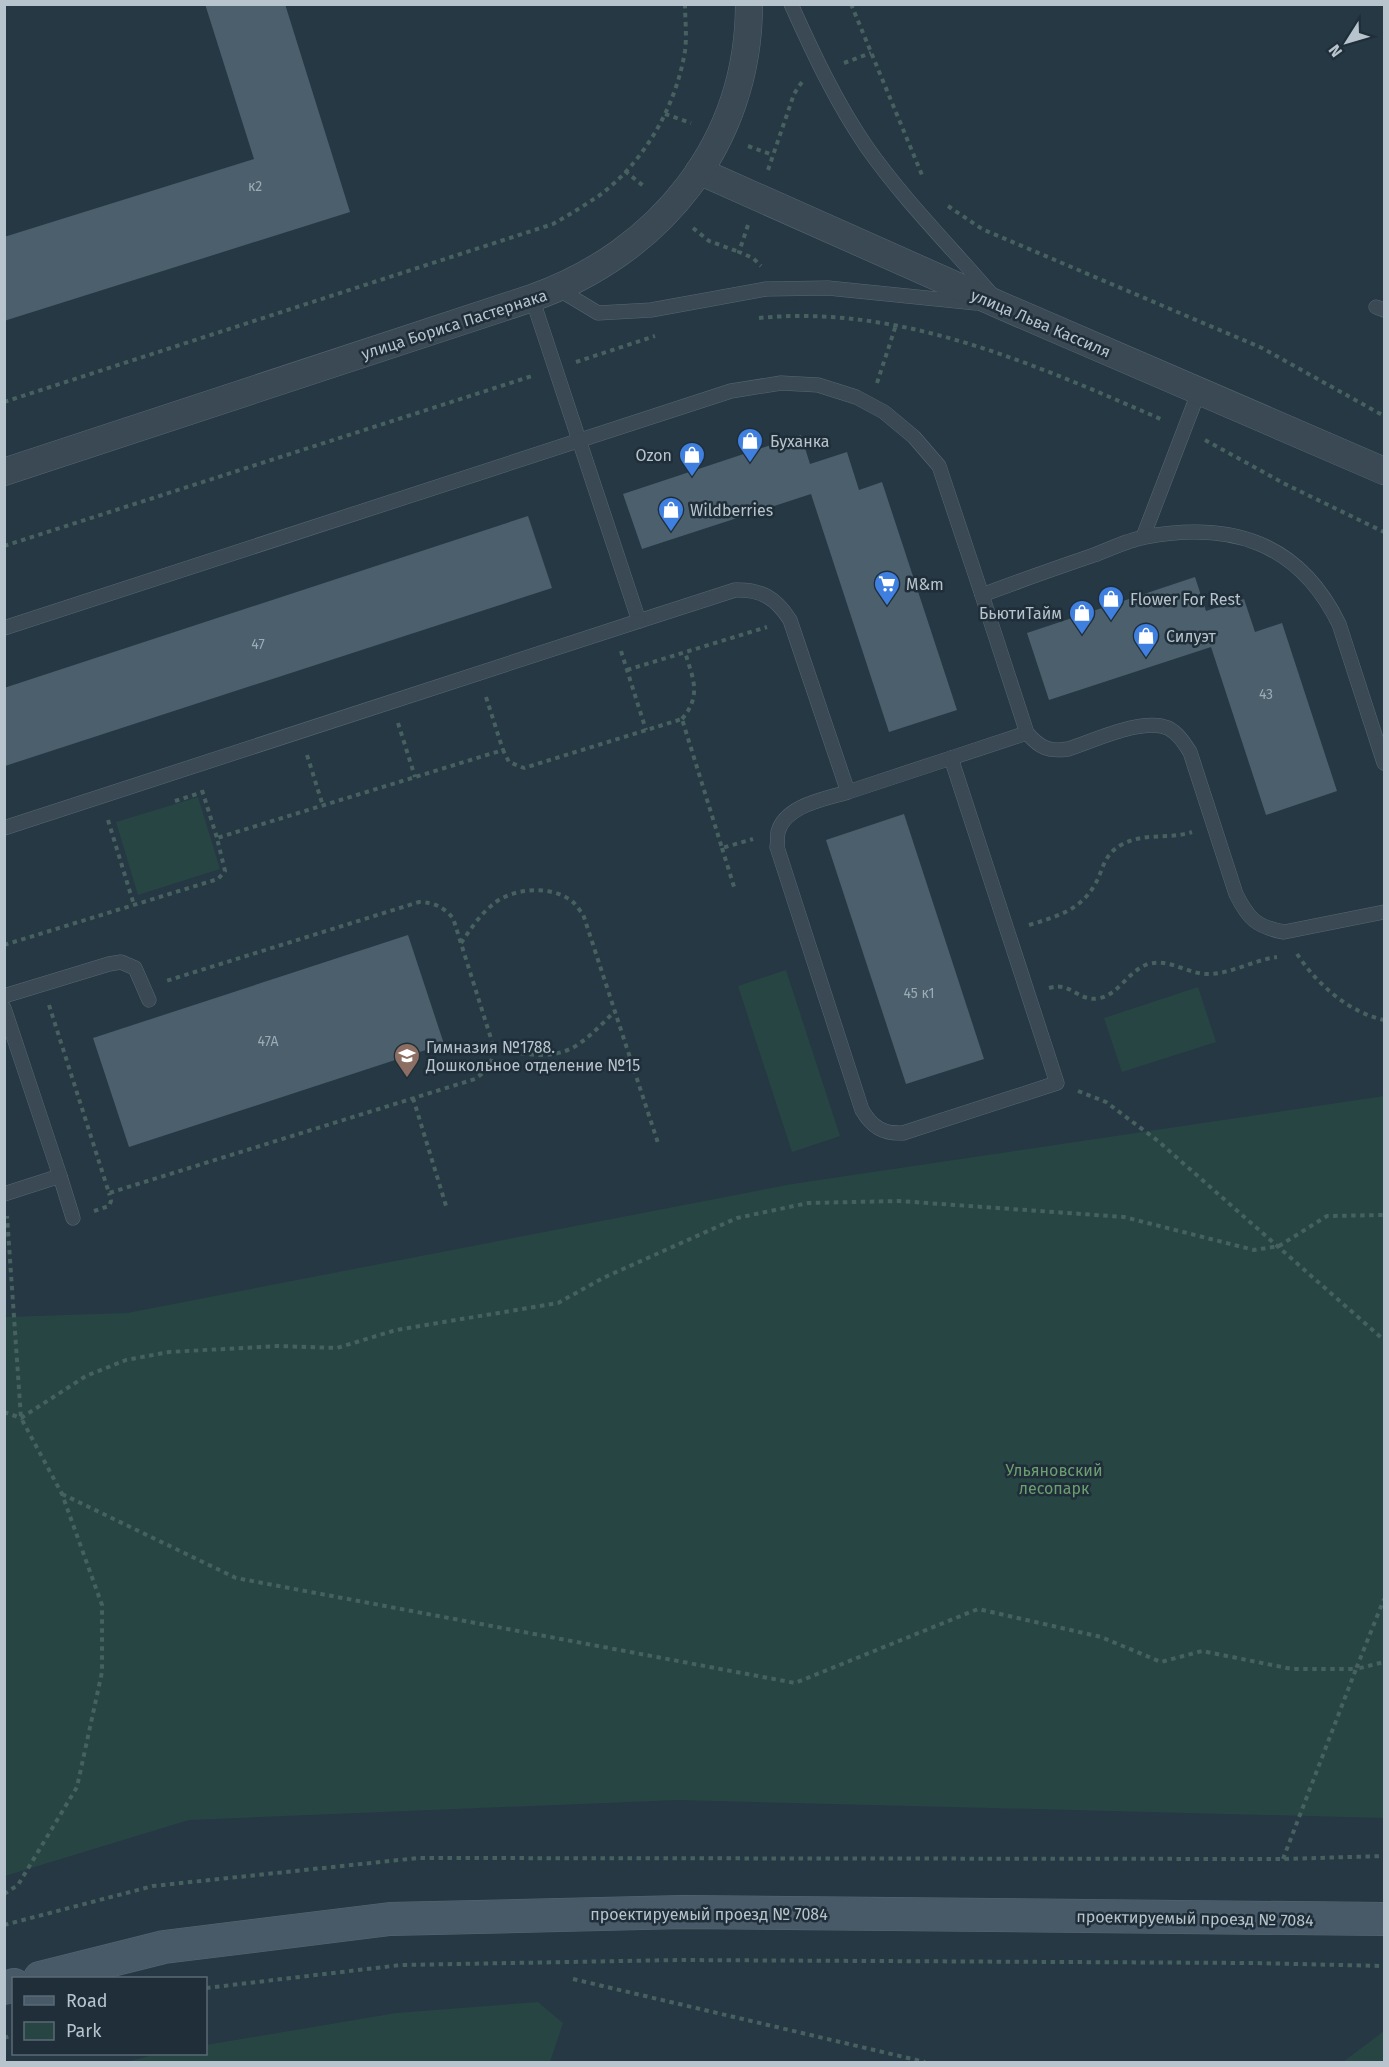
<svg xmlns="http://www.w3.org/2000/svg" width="1389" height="2067" font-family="'Fira Sans',sans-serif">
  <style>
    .green { fill: #274543 }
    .building { fill: #4b606c }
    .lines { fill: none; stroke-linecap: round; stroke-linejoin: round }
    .lane-casing { stroke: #586771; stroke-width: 15 }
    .street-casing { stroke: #586771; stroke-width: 28 }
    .secondary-casing { stroke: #586771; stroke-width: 34 }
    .path { stroke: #46615f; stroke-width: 4; stroke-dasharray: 4.5 4.5; stroke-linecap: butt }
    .lane { stroke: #3a4954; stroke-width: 14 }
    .street { stroke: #3a4954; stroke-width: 27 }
    .secondary { stroke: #485967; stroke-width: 33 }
    .labels { text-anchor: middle; stroke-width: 5; stroke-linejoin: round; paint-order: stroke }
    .number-label { font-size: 14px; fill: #9cabb5 }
    .street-label { font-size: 16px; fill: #b7c4cd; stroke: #1f2e39 }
    .poi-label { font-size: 16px; fill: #b7c4cd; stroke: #1f2e39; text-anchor: start }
    .park-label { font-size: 16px; fill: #6d9f70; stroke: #1f2e39 }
  </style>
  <rect width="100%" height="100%" fill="#253844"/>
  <!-- green -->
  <g class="green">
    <polygon points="198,797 220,869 138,895 116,822"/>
    <polygon points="786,970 840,1136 792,1152 738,986"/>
    <polygon points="1198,987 1216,1042 1122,1072 1104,1018"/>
    <polygon points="1384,1096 1384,1818 678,1800 189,1820 5,1876 5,1317 127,1313 792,1184"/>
    <polygon points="538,2002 563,2023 550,2062 126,2062 157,2054 206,2054 206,2045 396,2013"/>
    <polygon points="1384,2031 1384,2062 1343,2062"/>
  </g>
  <!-- building -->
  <g class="building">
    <polygon points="205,4 285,4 350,212 4,321 4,237 254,159"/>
    <polygon points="801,435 810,464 847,452 859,490 882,482 957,710 889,732 811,494 642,549 623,494"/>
    <polygon points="528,516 552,588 5,766 4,688"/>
    <polygon points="1195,577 1206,611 1244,599 1255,632 1282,623 1337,791 1266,815 1211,647 1049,700 1027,633"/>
    <polygon points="904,814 984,1059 906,1084 826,840"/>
    <polygon points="408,935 444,1044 129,1147 93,1038"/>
  </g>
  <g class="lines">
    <defs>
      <g id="lane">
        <path d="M 791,4 C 813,53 836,102 866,146 C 903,199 950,246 993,296"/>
        <polyline points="558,289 598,313 651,310 766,289 828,288 976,303"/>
        <path d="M 532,298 L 639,621 L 735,590 C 761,589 776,598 790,620 L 848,792 C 826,799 785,805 778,832 C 777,837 778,842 777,847 L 862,1110 C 872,1127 883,1134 903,1133 L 1057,1083 L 951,758 L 848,792"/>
        <polyline points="1376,307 1384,310"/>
        <polyline points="1143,537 1199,391"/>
        <path d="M 982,595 L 1027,733 C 1040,748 1049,752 1068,749 C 1094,741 1142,717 1168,728 C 1178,733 1184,743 1190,752 L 1236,894 C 1248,918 1256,927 1284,932 L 1384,912"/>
        <path d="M 4,628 L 731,391 L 781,383 L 818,385 L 856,397 L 884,412 L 914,437 L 939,466 L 982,595 C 1019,581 1056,568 1094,555 C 1110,549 1128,540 1145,537 C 1231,521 1299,542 1339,624 L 1384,763"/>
        <polyline points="951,758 1027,733"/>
        <polyline points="4,828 639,621"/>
        <polyline points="4,996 109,964 121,962 135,968 149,1000"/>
        <polyline points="4,1008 60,1176 4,1194"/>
        <polyline points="60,1176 73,1218"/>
      </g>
      <g id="street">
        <polyline points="699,171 1002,306 1384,471"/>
        <path d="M 4,472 L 532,298 C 660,253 749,143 749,4"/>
      </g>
      <g id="secondary">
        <polyline points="40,1978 164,1947 390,1919 683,1912 1384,1919"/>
        <polyline points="4,1988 14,1985"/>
      </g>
    </defs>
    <!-- lane casing -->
    <use href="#lane" class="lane-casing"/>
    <!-- street casing -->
    <use href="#street" class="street-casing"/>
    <!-- secondary casing -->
    <use href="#secondary" class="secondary-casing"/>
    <!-- path -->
    <g class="path">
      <polyline points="851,4 922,175"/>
      <polyline points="844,63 871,53"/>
      <polyline points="665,114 691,123"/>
      <polyline points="748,146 773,155"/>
      <polyline points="768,170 794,94 802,82"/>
      <polyline points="625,171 646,188"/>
      <polyline points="948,206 982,229 1262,348 1384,416"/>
      <polyline points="748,225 739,252 753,258 761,266"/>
      <polyline points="693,228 709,241 739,252"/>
      <path d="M 759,318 C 901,304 1036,365 1163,420"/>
      <polyline points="576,362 655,336"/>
      <polyline points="877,383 896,325"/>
      <path d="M 4,402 L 553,224 C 569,215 585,205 600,195 C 645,161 676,106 685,51 C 687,36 685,19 685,4"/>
      <polyline points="1205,440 1285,484 1384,532"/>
      <polyline points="4,546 532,376"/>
      <polyline points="621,651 646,730"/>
      <polyline points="627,670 767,627"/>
      <polyline points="486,697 503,750"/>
      <path d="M 682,719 C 702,695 693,679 685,652"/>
      <polyline points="398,723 415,777"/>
      <polyline points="307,755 323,806"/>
      <polyline points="202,790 217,838"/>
      <polyline points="175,801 203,792"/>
      <polyline points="108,820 134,905"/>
      <polyline points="722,848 735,890"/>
      <path d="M 1029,925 C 1055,917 1079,911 1094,886 C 1104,870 1102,856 1121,845 C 1143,832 1168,840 1192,832"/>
      <path d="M 461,943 C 470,930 479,916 491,906 C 511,887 553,884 574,903 C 577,906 580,911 583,914 L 658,1143"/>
      <polyline points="4,945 218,879 225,871 217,838 503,750 509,762 524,768 682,719 722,848 753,839"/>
      <path d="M 1297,954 C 1317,984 1348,1012 1384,1020"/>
      <path d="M 1049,988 C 1072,981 1078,1003 1100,998 C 1119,994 1128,971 1148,964 C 1171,958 1188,975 1210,974 C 1233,973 1254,960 1277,957"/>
      <path d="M 49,1005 L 109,1193 L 475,1079 C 488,1070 492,1063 494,1048 L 453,918 C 442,906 435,903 419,902 L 166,981"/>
      <path d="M 494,1048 C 522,1054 555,1062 580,1043 C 593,1034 604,1022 615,1011"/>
      <polyline points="1078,1091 1106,1102 1158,1141 1384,1340"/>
      <polyline points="413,1098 447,1209"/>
      <polyline points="94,1211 109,1206 111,1201 109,1193"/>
      <polyline points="4,1412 21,1418 86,1376 126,1360 169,1352 277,1346 337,1348 396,1330 558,1303 603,1278 737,1218 808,1203 899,1201 1124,1217 1254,1250 1279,1246 1327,1216 1384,1215"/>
      <polyline points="62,1494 236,1578 795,1683 978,1609 1101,1637 1161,1662 1202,1651 1292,1669 1356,1669 1384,1599"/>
      <polyline points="1283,1859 1356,1669 1384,1662"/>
      <polyline points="4,1894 18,1885 77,1787 102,1672 102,1605 62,1494 21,1418 7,1216"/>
      <polyline points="4,1925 153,1886 418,1858 1283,1859 1384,1856"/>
      <polyline points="573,1979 925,2062"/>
      <polyline points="206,1988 401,1965 680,1960 1254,1963 1384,1966"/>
      <polyline points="4,2038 14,2035"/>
    </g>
    <!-- lane -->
    <use href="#lane" class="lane"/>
    <!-- street -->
    <use href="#street" class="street"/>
    <!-- secondary -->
    <use href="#secondary" class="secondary"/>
  </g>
  <!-- icons -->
  <defs>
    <symbol id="shop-pin" viewBox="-11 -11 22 30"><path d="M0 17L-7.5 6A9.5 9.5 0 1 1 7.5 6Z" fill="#3f7fe0" stroke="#1f2e39"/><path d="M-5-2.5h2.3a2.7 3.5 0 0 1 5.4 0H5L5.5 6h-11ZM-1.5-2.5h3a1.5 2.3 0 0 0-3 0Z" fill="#fff"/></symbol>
    <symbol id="supermarket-pin" viewBox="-11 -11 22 30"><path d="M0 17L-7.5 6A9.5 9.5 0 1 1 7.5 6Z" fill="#3f7fe0" stroke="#1f2e39"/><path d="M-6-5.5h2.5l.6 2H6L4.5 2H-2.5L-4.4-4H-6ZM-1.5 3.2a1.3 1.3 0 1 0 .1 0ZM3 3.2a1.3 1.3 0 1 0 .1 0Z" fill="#fff"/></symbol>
    <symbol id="school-pin" viewBox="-11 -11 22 30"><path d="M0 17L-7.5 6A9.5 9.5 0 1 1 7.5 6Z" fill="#8d6e63" stroke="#1f2e39"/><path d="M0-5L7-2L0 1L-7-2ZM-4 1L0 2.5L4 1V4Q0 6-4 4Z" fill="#fff"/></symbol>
  </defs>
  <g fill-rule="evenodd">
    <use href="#shop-pin" x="735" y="426" width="30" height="40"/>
    <use href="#shop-pin" x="677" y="440" width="30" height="40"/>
    <use href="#shop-pin" x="656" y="495" width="30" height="40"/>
    <use href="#supermarket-pin" x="872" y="569" width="30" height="40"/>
    <use href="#shop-pin" x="1096" y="584" width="30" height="40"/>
    <use href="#shop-pin" x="1067" y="598" width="30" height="40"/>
    <use href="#shop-pin" x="1131" y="621" width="30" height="40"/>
    <use href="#school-pin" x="392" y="1041" width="30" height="40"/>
  </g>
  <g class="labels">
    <!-- number labels -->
    <g class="number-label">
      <text x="255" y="191">к2</text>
      <text x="258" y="649">47</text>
      <text x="1266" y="699">43</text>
      <text x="919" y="998">45 к1</text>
      <text x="268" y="1046">47А</text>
    </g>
    <!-- street labels -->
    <g class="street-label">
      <text transform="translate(1041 323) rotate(23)" y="6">улица Льва Кассиля</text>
      <text transform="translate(454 324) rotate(-18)" y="6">улица Бориса Пастернака</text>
      <text x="709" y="1920">проектируемый проезд № 7084</text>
      <text transform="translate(1195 1918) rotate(1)" y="6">проектируемый проезд № 7084</text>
    </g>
    <!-- poi labels -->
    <g class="poi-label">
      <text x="770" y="447">Буханка</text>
      <text x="672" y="461" text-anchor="end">Ozon</text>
      <text x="690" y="516">Wildberries</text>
      <text x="906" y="590">M&amp;m</text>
      <text x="1130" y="605">Flower For Rest</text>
      <text x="1062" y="619" text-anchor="end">БьютиТайм</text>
      <text x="1166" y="642">Силуэт</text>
      <text x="426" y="1053">Гимназия №1788.<tspan x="426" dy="18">Дошкольное отделение №15</tspan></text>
    </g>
    <!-- park labels -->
    <g class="park-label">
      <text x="1054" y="1476">Ульяновский<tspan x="1054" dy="18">лесопарк</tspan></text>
    </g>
  </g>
  <!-- border -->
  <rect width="1389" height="2067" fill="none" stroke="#b7c4cd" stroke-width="12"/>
  <!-- legend -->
  <rect x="12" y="1977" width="195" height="78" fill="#1f2e39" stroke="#5c6a74" stroke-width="1.5"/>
  <rect x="24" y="1996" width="30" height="9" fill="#485967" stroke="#5c6a74" stroke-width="1.5"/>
  <text x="66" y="2007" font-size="18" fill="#b7c4cd">Road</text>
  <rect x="24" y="2022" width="30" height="18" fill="#274543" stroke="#5c6a74" stroke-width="1.5"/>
  <text x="66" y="2037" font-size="18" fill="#b7c4cd">Park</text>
  <!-- north arrow -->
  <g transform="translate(1347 42) rotate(233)" stroke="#1f2e39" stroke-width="4.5" paint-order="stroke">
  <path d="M0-4.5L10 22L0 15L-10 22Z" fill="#b7c4cd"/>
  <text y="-9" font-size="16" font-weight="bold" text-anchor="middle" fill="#b7c4cd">N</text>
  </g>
</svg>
